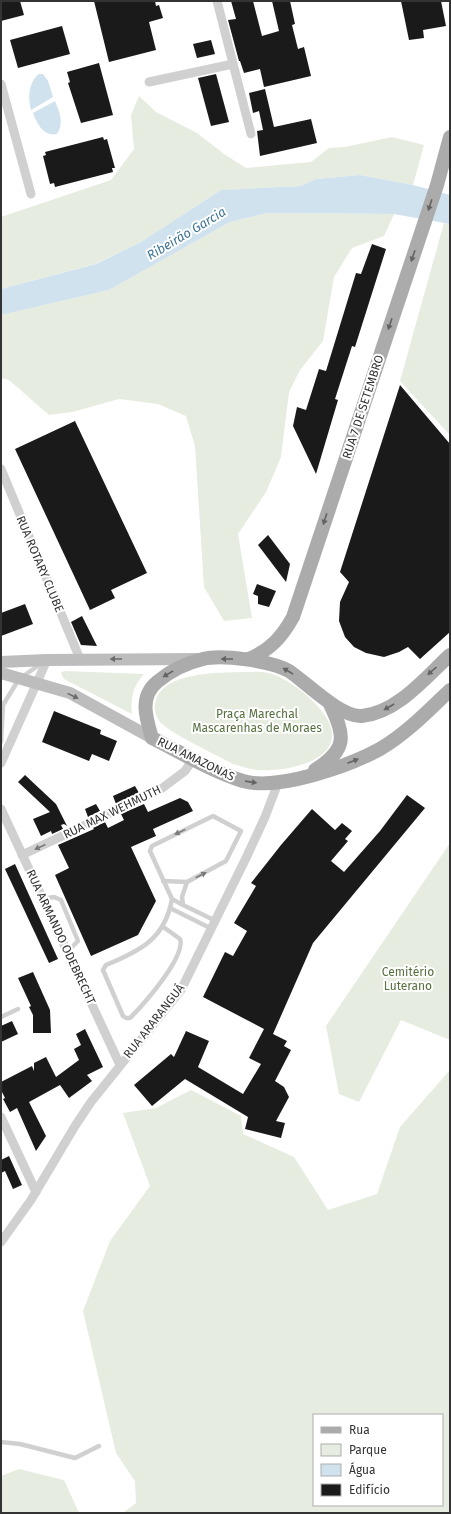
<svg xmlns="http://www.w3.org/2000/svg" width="451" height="1514" font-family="'Fira Sans',sans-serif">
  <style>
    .green { fill: #e6ecdf; fill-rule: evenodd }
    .water { fill: #cfe2ee }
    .building { fill: #1a1a1a }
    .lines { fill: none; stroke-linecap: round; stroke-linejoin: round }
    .service { stroke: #d0d0d0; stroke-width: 4.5 }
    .minor { stroke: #d0d0d0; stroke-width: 9 }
    .secondary { stroke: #bdbdbd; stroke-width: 12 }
    .primary { stroke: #ababab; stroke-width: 14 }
    .oneway { fill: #636363 }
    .oneway2 { fill: #6a6a6a }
    .oneway3 { fill: #7a7a7a }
    .labels { text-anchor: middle; stroke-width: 4; stroke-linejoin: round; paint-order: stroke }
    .street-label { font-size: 12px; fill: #333; stroke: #fff }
    .park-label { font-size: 12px; fill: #56703f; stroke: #fff }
    .water-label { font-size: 13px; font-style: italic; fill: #3f7597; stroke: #fff }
  </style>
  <rect width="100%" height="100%" fill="#fff"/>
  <!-- green -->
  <g class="green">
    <polygon points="139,96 156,112 197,133 224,154 246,168 311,162 329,148 345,147 392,137 424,145 413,185 360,175 316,179 301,186 221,190 141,242 95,264 1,289 1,217 111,180 134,149 131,115"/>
    <polygon points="267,213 394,214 384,236 352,248 334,277 323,341 300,370 289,392 281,457 266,492 238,534 252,618 224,621 204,587 195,446 186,416 158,404 119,399 72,412 49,415 9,380 1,378 1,315 109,290 230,222"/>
    <polygon points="444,223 450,224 450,435 400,381"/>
    <path d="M 64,671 L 144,674 C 133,686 130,698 132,714 L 64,679 L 61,673 Z"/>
    <path d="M 241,672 C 250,672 260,671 269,673 C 290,678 335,713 332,737 C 329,765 279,772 257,770 C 248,769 241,766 233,764 C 215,754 175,736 161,723 C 155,716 153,708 156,700 C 165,672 217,673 241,672 Z"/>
    <polygon points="450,843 450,1040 401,1020 359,1102 339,1094 326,1026"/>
    <path d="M 450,1070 L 450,1513 L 123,1513 L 136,1503 L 135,1481 L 116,1453 L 83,1311 L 110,1241 L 150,1186 L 123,1113 L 156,1108 L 191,1090 L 241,1116 L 243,1134 L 294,1157 L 328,1210 L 377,1194 L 400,1127 ZM 314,1415 L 442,1415 L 442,1505 L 314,1505 Z"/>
    <polygon points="19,1469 64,1480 79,1513 1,1513 1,1476"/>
  </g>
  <!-- water -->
  <g class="water">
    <path d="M 39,74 L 43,74 L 48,81 L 53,97 L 31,110 C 28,99 28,82 39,74 Z"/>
    <path d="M 55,101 C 60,113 64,123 57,134 C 44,137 37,124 33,113 Z"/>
    <polygon points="360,175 413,185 450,195 450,224 394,214 267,213 230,222 109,290 1,315 1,289 96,264 141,242 221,190 301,186 316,179"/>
  </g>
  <!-- building -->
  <g class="building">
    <polygon points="1,1 20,1 24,15 1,21"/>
    <polygon points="94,1 155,1 156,6 159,5 163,18 149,22 156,50 109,62"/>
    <polygon points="231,1 253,1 262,36 279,31 272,1 290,1 295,24 292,25 298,49 304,47 311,76 264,87 260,69 244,73 240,61 239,61 228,20 236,19"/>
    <polygon points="401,1 441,1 446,26 423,30 424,38 409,40"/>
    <polygon points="62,26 70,54 18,68 10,40"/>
    <polygon points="211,40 215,54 197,58 193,44"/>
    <polygon points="99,63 113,115 81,123 68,83 70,82 67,72"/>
    <polygon points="216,74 229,122 211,126 198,78"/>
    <polygon points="265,89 274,127 311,119 317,143 260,156 257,131 263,130 259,111 253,113 249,93"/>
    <polygon points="103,137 104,140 107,139 115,168 112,168 113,172 55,187 54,183 50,184 43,156 46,155 45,152"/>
    <polygon points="372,244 386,249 355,347 352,346 335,399 338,400 316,474 293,426 297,407 306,410 319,369 326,371 356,273 361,274"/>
    <polygon points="400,385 450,444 450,632 420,659 408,647 399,652 384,657 366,653 354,647 345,637 339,621 340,602 349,582 340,572"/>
    <polygon points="75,421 147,573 111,590 115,598 90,610 15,449"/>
    <polygon points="268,535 290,564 286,582 258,545"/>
    <polygon points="257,584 276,591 269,607 258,604 258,596 253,594"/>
    <polygon points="25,604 33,624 1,636 1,613"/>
    <polygon points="82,616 97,646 81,645 71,622"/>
    <polygon points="54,711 101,730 100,734 117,741 109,761 92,754 89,761 42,742"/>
    <polygon points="25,775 56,804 67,826 64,824 61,825 63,829 52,834 51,831 41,836 33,819 50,812 18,782"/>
    <polygon points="135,786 139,793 116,804 113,796"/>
    <polygon points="407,795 425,808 313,943 273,1034 287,1041 284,1046 291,1050 275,1081 284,1087 289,1097 276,1121 285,1123 281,1138 245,1129 248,1117 185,1079 152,1106 134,1085 171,1054 174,1057 186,1031 209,1041 198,1067 243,1094 261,1064 249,1058 264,1029 203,997 225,952 233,956 247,931 234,923 256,886 251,883 281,845 312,809 335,830 342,823 352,831 345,839 348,841 331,861 344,872 380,831"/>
    <polygon points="180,798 188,802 193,811 153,829 156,836 131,847 156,901 138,935 91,956 55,875 69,868 58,845 94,829 93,828 105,822 108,828 124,820 121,814 144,804 148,812"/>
    <polygon points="96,804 100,811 88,817 85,809"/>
    <polygon points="15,864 58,959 49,963 5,869"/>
    <polygon points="33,972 50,1010 51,1033 33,1033 33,1015 29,1007 31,1006 18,978"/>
    <polygon points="12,1021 18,1034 1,1042 1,1026"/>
    <polygon points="85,1029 103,1067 87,1075 92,1081 69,1098 60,1085 29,1102 46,1136 36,1151 17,1108 10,1112 3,1099 5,1098 1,1090 1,1082 32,1066 34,1071 34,1063 46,1057 56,1077 79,1060 74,1049 81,1045 76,1034"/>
    <polygon points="9,1156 22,1185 13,1189 5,1171 1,1173 1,1160"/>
  </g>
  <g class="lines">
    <!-- service -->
    <g class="service">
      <polyline points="1,742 3,705 19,679 42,663"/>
      <polyline points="163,881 187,882"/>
      <polyline points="43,899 54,897 61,900 78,941 67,952"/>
      <polyline points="172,899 183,905"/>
      <polyline points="170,908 212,929"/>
      <path d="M 162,926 L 180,939 C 186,957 143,1005 130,1018 L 126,1018 L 123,1016 L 103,970 L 106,965 C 140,951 165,939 172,899 L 150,851 L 152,846 L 213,816 L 241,831 L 226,861 L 187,882 L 182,897 L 183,905 L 216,921"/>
      <polyline points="1,1017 18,1009"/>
      <polyline points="1,1442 20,1444 75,1458 99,1446"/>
    </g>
    <!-- minor -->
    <g class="minor">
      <polyline points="217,1 251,134"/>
      <polyline points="149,82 233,64"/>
      <polyline points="1,84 31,194"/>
      <polyline points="1,469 80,659"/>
      <polyline points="1,763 47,660"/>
      <polyline points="1,809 120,1065"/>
      <polyline points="22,855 161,789 185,771 193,759"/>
      <polyline points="1,1117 36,1192"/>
      <polyline points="1,1242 31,1200 75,1126 91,1102 181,990 247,856 265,817 278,783"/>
    </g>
    <!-- secondary -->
    <g class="secondary">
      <polyline points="1,662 47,660 198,659"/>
      <polyline points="1,673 70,693 152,738"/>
    </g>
    <!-- primary -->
    <g class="primary">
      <path d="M 450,655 C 426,677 397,713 362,716 C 341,718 307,683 289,671 C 272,661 221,654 203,659 C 186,663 170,671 157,682 C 139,697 146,718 152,738 C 182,753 211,771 243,781 C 278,791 349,766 380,749 C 406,734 429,710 450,690"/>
      <path d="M 249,659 C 270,650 282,637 293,617 L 437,185 L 450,137"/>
      <path d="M 315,770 C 348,749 345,736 330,704"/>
    </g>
  </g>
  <!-- one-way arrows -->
  <defs><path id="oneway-solid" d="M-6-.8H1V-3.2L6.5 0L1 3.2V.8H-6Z"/></defs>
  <g class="oneway">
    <use href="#oneway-solid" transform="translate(430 205) rotate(108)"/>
    <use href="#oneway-solid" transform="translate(413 256) rotate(109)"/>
    <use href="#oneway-solid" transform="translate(390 324) rotate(109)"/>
    <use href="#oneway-solid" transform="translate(325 519) rotate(108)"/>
    <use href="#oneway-solid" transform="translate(227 659) rotate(-180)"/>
    <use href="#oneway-solid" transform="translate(288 671) rotate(-149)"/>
    <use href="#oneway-solid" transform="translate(432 671) rotate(138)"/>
    <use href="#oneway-solid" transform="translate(168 674) rotate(149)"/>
    <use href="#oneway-solid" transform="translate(389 707) rotate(150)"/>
    <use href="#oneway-solid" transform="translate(353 761) rotate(-21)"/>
    <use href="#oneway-solid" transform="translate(251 782) rotate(8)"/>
  </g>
  <g class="oneway2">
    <use href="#oneway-solid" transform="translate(116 659) rotate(180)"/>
    <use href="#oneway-solid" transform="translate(73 696) rotate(26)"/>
  </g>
  <g class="oneway3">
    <use href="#oneway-solid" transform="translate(180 832) rotate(154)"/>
    <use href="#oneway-solid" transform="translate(40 847) rotate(155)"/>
    <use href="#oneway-solid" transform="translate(201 875) rotate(-27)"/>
  </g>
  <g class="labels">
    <!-- street labels -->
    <g class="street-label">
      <text transform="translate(363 407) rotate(-72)" y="4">RUA 7 DE SETEMBRO</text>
      <text transform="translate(40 564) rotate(67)" y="4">RUA ROTARY CLUBE</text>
      <text transform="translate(196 759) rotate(26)" y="4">RUA AMAZONAS</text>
      <text transform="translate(112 812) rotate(-26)" y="4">RUA MAX WEHMUTH</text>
      <text transform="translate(61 937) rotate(65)" y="4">RUA ARMANDO ODEBRECHT</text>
      <text transform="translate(154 1021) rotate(-52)" y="4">RUA ARARANGUÁ</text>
    </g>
    <!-- park labels -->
    <g class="park-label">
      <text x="257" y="718">Praça Marechal<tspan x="257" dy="14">Mascarenhas de Moraes</tspan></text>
      <text x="408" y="976">Cemitério<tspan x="408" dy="14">Luterano</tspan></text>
    </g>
    <!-- water labels -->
    <g class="water-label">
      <text transform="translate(186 233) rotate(-31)" y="5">Ribeirão Garcia</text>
    </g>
  </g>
  <!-- border -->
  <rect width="451" height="1514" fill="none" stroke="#333333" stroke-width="4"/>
  <!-- legend -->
  <rect x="313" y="1414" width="130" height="92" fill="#ffffff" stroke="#adadad"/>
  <rect x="321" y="1427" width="20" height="6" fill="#ababab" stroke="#adadad"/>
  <text x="349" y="1434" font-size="12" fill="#333333">Rua</text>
  <rect x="321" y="1444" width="20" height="12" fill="#e6ecdf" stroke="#adadad"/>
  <text x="349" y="1454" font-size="12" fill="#333333">Parque</text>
  <rect x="321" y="1464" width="20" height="12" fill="#cfe2ee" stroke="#adadad"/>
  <text x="349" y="1474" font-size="12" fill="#333333">Água</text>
  <rect x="321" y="1484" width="20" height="12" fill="#1a1a1a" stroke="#adadad"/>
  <text x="349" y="1494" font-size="12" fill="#333333">Edifício</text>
</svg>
